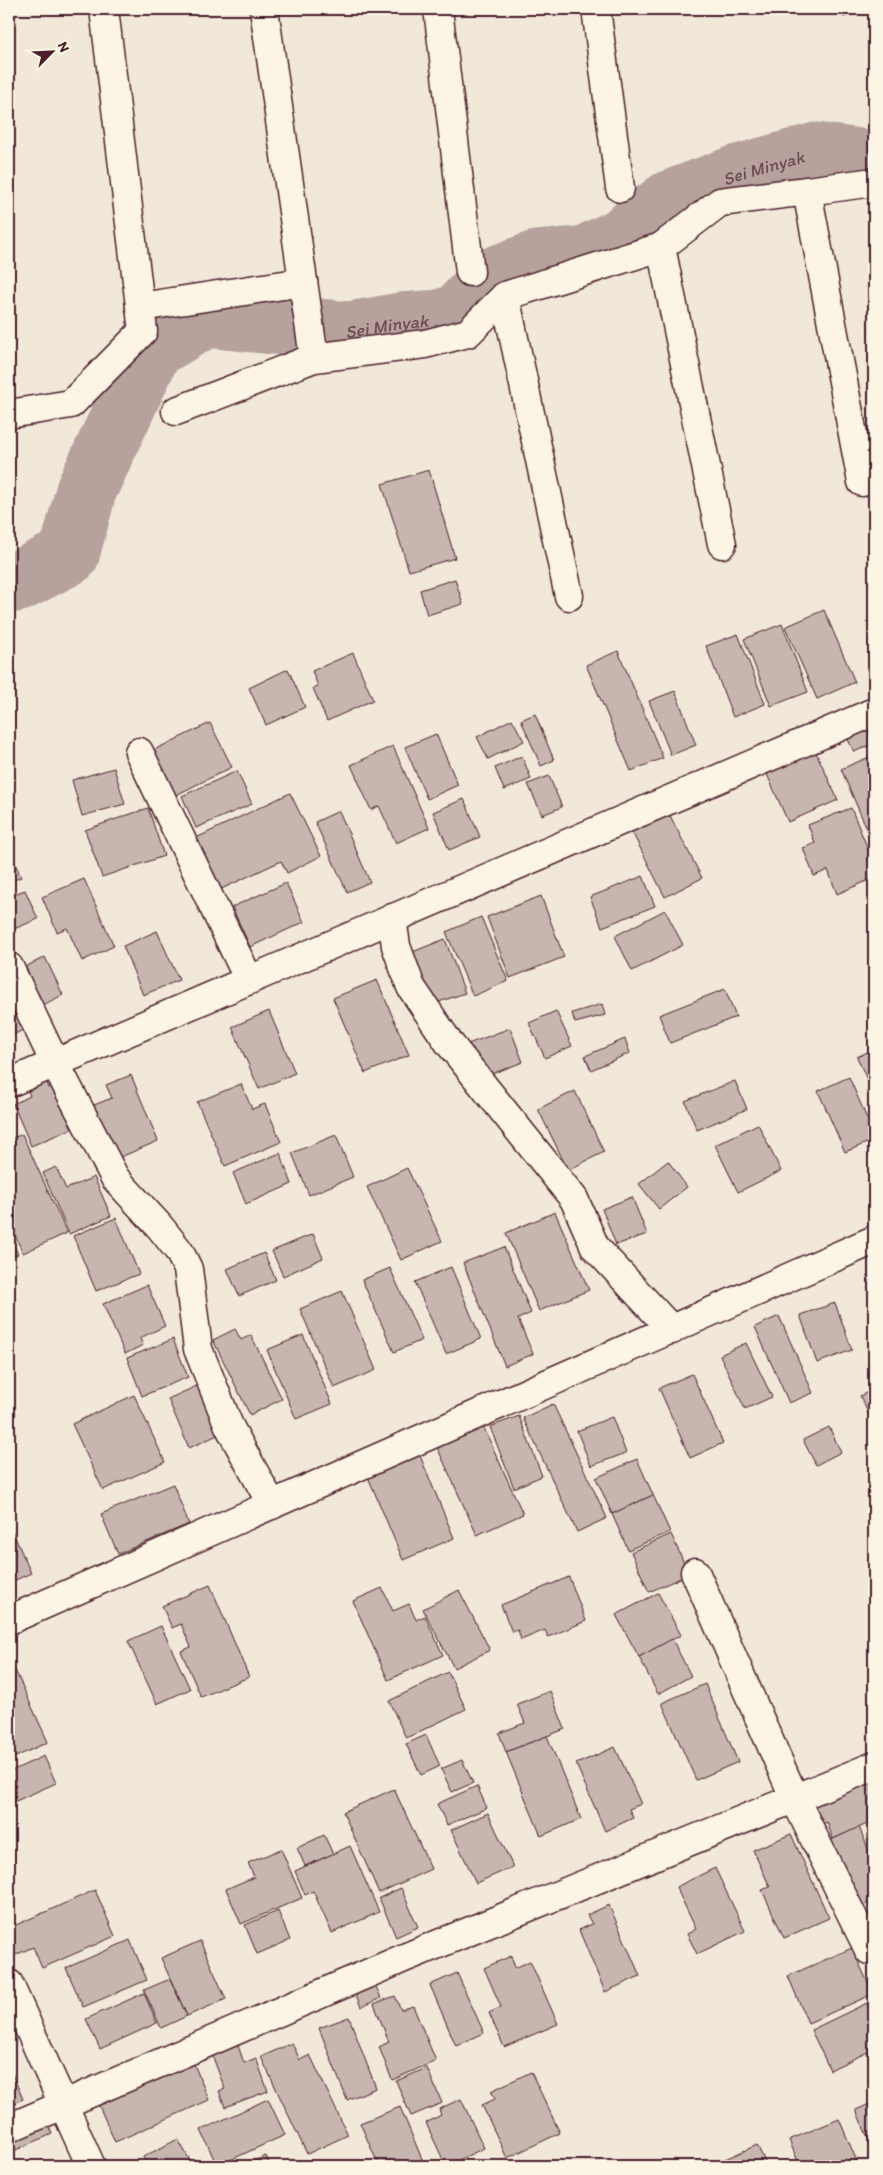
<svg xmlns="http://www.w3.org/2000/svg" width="883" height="2175" font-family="Itim,sans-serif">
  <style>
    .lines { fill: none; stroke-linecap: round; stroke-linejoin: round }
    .river { stroke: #b6a19c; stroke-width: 61 }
    .building { fill: #c7b6af; stroke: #4a1f2b }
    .street-casing { stroke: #4a1f2b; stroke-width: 31 }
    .street { stroke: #fcf5e5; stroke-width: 28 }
    .labels { text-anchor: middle; stroke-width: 4.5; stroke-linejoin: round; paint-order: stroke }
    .water-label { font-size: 18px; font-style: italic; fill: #704c53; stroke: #fcf5e5 }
  </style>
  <rect width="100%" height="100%" fill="#f1e8da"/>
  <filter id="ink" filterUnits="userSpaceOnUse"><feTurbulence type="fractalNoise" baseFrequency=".02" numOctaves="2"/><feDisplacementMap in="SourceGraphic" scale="10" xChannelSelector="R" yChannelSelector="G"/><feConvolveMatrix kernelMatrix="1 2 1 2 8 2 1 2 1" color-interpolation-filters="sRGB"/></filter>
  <g filter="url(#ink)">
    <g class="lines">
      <!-- river -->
      <path class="river" id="s1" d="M 9,583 L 19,581 L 69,555 L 86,491 L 152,349 L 206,317 L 349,332 L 401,323 L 440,320 L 458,314 L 491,278 L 536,261 L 585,256 L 620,239 L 669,201 L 738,175 L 816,153 L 874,161"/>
    </g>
    <!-- building -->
    <g class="building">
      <polygon points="841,9 870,9 871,11 843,17"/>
      <polygon points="429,470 455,558 409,571 382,484"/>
      <polygon points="455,579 463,604 427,615 420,590"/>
      <polygon points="824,610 855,682 817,699 785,627"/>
      <polygon points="782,624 808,692 771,706 744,639"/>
      <polygon points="738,634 765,704 733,717 706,646"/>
      <polygon points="618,651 663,758 631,771 586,665"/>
      <polygon points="353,653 373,700 327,721 313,688 318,686 312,671"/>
      <polygon points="288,669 305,707 266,725 249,688"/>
      <polygon points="675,691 696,745 671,755 649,701"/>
      <polygon points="535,714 554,760 541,766 521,720"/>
      <polygon points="874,715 874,743 854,752 843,729"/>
      <polygon points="512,719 524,741 488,759 477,737"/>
      <polygon points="210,723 232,767 166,800 150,769 161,764 154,750"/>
      <polygon points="436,734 458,785 427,799 405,747"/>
      <polygon points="393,746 429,828 396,843 379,806 371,810 351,765"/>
      <polygon points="815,750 838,800 788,822 766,772"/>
      <polygon points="874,755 874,826 867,829 841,769"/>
      <polygon points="522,756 531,779 504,790 495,768"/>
      <polygon points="114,768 125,804 82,816 72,780"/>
      <polygon points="237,771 252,804 196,828 182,796"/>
      <polygon points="549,776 562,807 542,815 528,784"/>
      <polygon points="290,793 321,856 287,873 281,861 215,892 190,841"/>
      <polygon points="464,799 480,837 449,850 433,812"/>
      <polygon points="665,806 702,878 665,897 628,824"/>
      <polygon points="148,808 164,856 102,877 85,830"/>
      <polygon points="851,808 874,864 874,878 837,894 828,870 814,876 803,848 815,843 808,825"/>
      <polygon points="339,811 370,882 347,892 315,822"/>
      <polygon points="9,850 21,877 9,882"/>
      <polygon points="643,876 655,906 602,927 590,897"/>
      <polygon points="84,879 114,946 82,961 67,928 57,932 42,897"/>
      <polygon points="286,883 304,922 250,947 232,907"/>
      <polygon points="25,890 38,919 9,931 9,896"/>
      <polygon points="541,896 564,957 510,978 487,917"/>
      <polygon points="665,910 683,945 632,971 615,936"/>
      <polygon points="481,917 508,981 473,996 446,932"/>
      <polygon points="157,931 179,980 143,995 123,946"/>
      <polygon points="445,939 465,993 430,1005 410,953"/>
      <polygon points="45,957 63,995 35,1009 17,971"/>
      <polygon points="377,980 409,1055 365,1073 333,998"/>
      <polygon points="9,982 29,1027 13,1035 10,1028 9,1029"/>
      <polygon points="725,989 736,1017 670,1043 659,1015"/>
      <polygon points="602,1004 605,1015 575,1023 572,1013"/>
      <polygon points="269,1011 295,1073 259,1089 232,1027"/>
      <polygon points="556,1011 572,1046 545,1058 529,1023"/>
      <polygon points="510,1028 523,1062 481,1078 468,1044"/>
      <polygon points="625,1039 630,1053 591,1070 585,1056"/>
      <polygon points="874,1049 874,1096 857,1057"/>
      <polygon points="43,1072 49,1088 61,1084 78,1126 31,1146 13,1104 30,1096 24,1080"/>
      <polygon points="131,1075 158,1141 116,1159 94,1105 112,1098 106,1085"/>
      <polygon points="849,1077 874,1135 874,1140 845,1152 818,1091"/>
      <polygon points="735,1081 747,1109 697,1130 685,1101"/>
      <polygon points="241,1084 252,1109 265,1104 281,1142 225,1166 197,1102"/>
      <polygon points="575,1091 604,1152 568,1170 538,1109"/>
      <polygon points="758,1124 781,1171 738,1192 715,1145"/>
      <polygon points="22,1134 67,1233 23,1253 9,1222 9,1140"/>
      <polygon points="336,1135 353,1177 309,1195 292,1153"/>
      <polygon points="280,1153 292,1184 246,1204 233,1173"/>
      <polygon points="668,1161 687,1187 659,1209 639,1184"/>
      <polygon points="56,1167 66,1189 94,1177 111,1216 69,1234 43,1173"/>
      <polygon points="407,1168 442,1241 401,1260 367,1187"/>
      <polygon points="632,1197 647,1234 616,1245 602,1209"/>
      <polygon points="555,1212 589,1290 539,1311 506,1233"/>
      <polygon points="116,1218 139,1274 96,1291 73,1236"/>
      <polygon points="313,1234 323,1258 283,1276 272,1251"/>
      <polygon points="9,1235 18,1254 9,1258"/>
      <polygon points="504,1247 531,1313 518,1319 533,1354 505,1366 463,1263"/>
      <polygon points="264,1253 276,1280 239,1296 227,1269"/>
      <polygon points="451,1267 481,1339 446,1354 415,1282"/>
      <polygon points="390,1268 422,1340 394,1352 362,1280"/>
      <polygon points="147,1285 165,1326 140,1338 143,1345 125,1354 103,1304"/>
      <polygon points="342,1291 376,1370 334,1388 300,1309"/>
      <polygon points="835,1303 852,1350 817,1363 800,1315"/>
      <polygon points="779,1316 813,1393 789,1403 755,1327"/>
      <polygon points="235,1329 241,1340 251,1335 282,1399 250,1415 213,1340"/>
      <polygon points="303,1335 332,1404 296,1419 267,1350"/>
      <polygon points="173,1339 188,1377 142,1396 127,1358"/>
      <polygon points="746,1343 772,1397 745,1409 720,1355"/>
      <polygon points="692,1374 723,1443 690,1458 659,1388"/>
      <polygon points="199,1385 220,1434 189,1448 168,1399"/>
      <polygon points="874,1389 874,1425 860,1396"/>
      <polygon points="134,1395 165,1462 103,1490 72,1424"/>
      <polygon points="553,1404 607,1518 577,1532 523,1418"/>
      <polygon points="519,1416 542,1476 514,1488 490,1427"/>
      <polygon points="612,1417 626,1453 591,1466 577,1431"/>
      <polygon points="483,1426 523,1514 477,1535 437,1447"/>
      <polygon points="829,1427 841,1452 816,1465 803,1440"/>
      <polygon points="418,1451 454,1538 403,1560 366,1472"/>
      <polygon points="637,1459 653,1495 612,1514 596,1478"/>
      <polygon points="173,1484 189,1524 118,1554 101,1514"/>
      <polygon points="653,1495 670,1532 628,1550 612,1514"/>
      <polygon points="9,1524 31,1573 9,1583"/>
      <polygon points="671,1534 689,1574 649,1592 631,1552"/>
      <polygon points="569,1577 586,1621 548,1637 545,1630 521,1640 518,1630 512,1632 501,1605"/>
      <polygon points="210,1585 249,1677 201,1697 181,1651 191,1647 181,1624 172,1628 162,1606"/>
      <polygon points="382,1588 393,1611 409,1604 416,1620 425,1616 443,1655 388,1680 353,1601"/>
      <polygon points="459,1590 490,1650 454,1668 423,1609"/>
      <polygon points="658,1593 681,1635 639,1657 616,1615"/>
      <polygon points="161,1626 190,1689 157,1704 128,1641"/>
      <polygon points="672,1639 691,1676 658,1694 639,1657"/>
      <polygon points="15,1670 48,1742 9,1760 9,1672"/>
      <polygon points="448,1672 466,1709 406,1738 389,1701"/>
      <polygon points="705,1684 738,1762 696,1780 662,1703"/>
      <polygon points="550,1691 565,1729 506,1752 499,1733 525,1723 517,1704"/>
      <polygon points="426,1735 440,1766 421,1775 406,1744"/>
      <polygon points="547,1736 581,1819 541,1836 506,1752"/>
      <polygon points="615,1747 641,1804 629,1809 633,1818 605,1831 576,1764"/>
      <polygon points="44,1756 56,1783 9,1804 9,1772"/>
      <polygon points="462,1760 473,1783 452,1792 441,1769"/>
      <polygon points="874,1778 874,1821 833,1839 827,1822 820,1825 812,1805"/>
      <polygon points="477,1786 487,1808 447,1825 437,1804"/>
      <polygon points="394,1789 431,1869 379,1893 343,1812"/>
      <polygon points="488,1813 513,1867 476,1883 451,1830"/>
      <polygon points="859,1827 874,1863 874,1901 856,1908 827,1842"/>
      <polygon points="791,1834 829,1918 784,1938 762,1890 770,1887 753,1850"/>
      <polygon points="324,1835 333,1854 305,1866 297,1848"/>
      <polygon points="350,1846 379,1912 332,1933 313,1891 305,1895 295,1871"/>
      <polygon points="281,1849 302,1898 241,1924 226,1889 254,1877 248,1863"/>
      <polygon points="715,1868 745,1931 697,1954 687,1934 696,1929 676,1887"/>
      <polygon points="401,1888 418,1927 396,1937 379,1898"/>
      <polygon points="95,1890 115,1936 42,1968 33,1947 15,1955 9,1940 9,1928"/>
      <polygon points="609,1905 640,1976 605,1992 579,1930 592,1924 587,1915"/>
      <polygon points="278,1911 290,1940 257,1954 245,1925"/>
      <polygon points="130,1940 147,1980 83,2007 66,1968"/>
      <polygon points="200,1941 226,1999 187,2016 161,1958"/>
      <polygon points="852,1948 873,1994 808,2023 788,1976"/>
      <polygon points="511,1956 515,1968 530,1961 558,2024 504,2047 489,2013 501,2007 484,1968"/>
      <polygon points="457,1973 484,2033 456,2046 430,1985"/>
      <polygon points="170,1979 187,2016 161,2028 144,1990"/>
      <polygon points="373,1980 381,1998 361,2007 353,1988"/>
      <polygon points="144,1993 157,2023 100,2049 86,2019"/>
      <polygon points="395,1996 401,2010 413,2006 436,2061 392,2080 379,2047 389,2042 374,2004"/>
      <polygon points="867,2003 874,2020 874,2049 830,2070 811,2030"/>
      <polygon points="349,2017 376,2088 347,2100 319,2028"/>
      <polygon points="235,2037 244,2063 256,2058 268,2091 225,2107 219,2091 225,2089 209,2047"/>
      <polygon points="292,2043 300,2060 310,2055 348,2135 307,2154 261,2057"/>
      <polygon points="191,2057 209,2100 115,2142 96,2099"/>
      <polygon points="9,2067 23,2099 9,2105"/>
      <polygon points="427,2068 442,2103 411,2116 396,2081"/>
      <polygon points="531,2072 560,2133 507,2158 482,2105 495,2099 491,2091"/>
      <polygon points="268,2099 285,2135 217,2166 201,2130"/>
      <polygon points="461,2099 484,2148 446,2166 426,2123 441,2115 439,2109"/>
      <polygon points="874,2102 874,2152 856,2110"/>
      <polygon points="400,2107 425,2166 379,2166 360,2123"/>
      <polygon points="45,2116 52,2134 9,2153 9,2132"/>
      <polygon points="839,2119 859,2166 800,2166 789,2140"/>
      <polygon points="178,2139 193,2166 148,2166 143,2157"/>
      <polygon points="757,2145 767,2166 709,2166"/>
      <polygon points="266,2156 270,2166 241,2166"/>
    </g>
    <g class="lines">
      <defs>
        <g id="street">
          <polyline points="264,9 314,358"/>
          <polyline points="438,9 470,272"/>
          <polyline points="596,9 620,188"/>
          <polyline points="807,191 874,182"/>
          <polyline points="661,247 722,544"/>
          <polyline points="505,296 569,596"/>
          <polyline points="140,307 303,282"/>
          <polyline points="176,411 314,358 425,344 468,333 505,296 661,247 720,202 807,191 862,482"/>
          <polyline points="9,414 71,404 143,331 104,9"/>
          <polyline points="139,752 249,980"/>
          <polyline points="392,918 396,946 411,987 449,1043 574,1199 595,1247 672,1330"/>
          <polyline points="9,967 55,1063 115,1178 160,1227 179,1251 188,1269 198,1349 229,1426 272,1505"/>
          <polyline points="9,1083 874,712"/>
          <polyline points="695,1572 795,1799 869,1950"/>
          <polyline points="9,1620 874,1240"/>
          <polyline points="9,1984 91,2166"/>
          <polyline points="9,2128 404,1958 874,1766"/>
        </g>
      </defs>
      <!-- street casing -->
      <use href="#street" class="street-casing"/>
      <!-- street -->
      <use href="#street" class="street"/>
    </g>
  </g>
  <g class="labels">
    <!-- water labels -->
    <g class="water-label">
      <text dy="6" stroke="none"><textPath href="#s1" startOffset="954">Sei Minyak</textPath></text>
      <text dy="6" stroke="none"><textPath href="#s1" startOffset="534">Sei Minyak</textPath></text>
    </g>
  </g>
  <!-- margin -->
  <rect width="883" height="2175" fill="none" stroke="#fcf5e5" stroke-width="30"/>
  <rect x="15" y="15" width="853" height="2145" fill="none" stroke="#4a1f2b" stroke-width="2" filter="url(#ink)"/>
  <!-- north arrow -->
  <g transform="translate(52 52) rotate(66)" stroke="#fcf5e5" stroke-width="4" paint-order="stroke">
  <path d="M0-4L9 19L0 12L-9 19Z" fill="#4a1f2b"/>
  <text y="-8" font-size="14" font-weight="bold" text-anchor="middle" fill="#4a1f2b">N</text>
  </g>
</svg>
